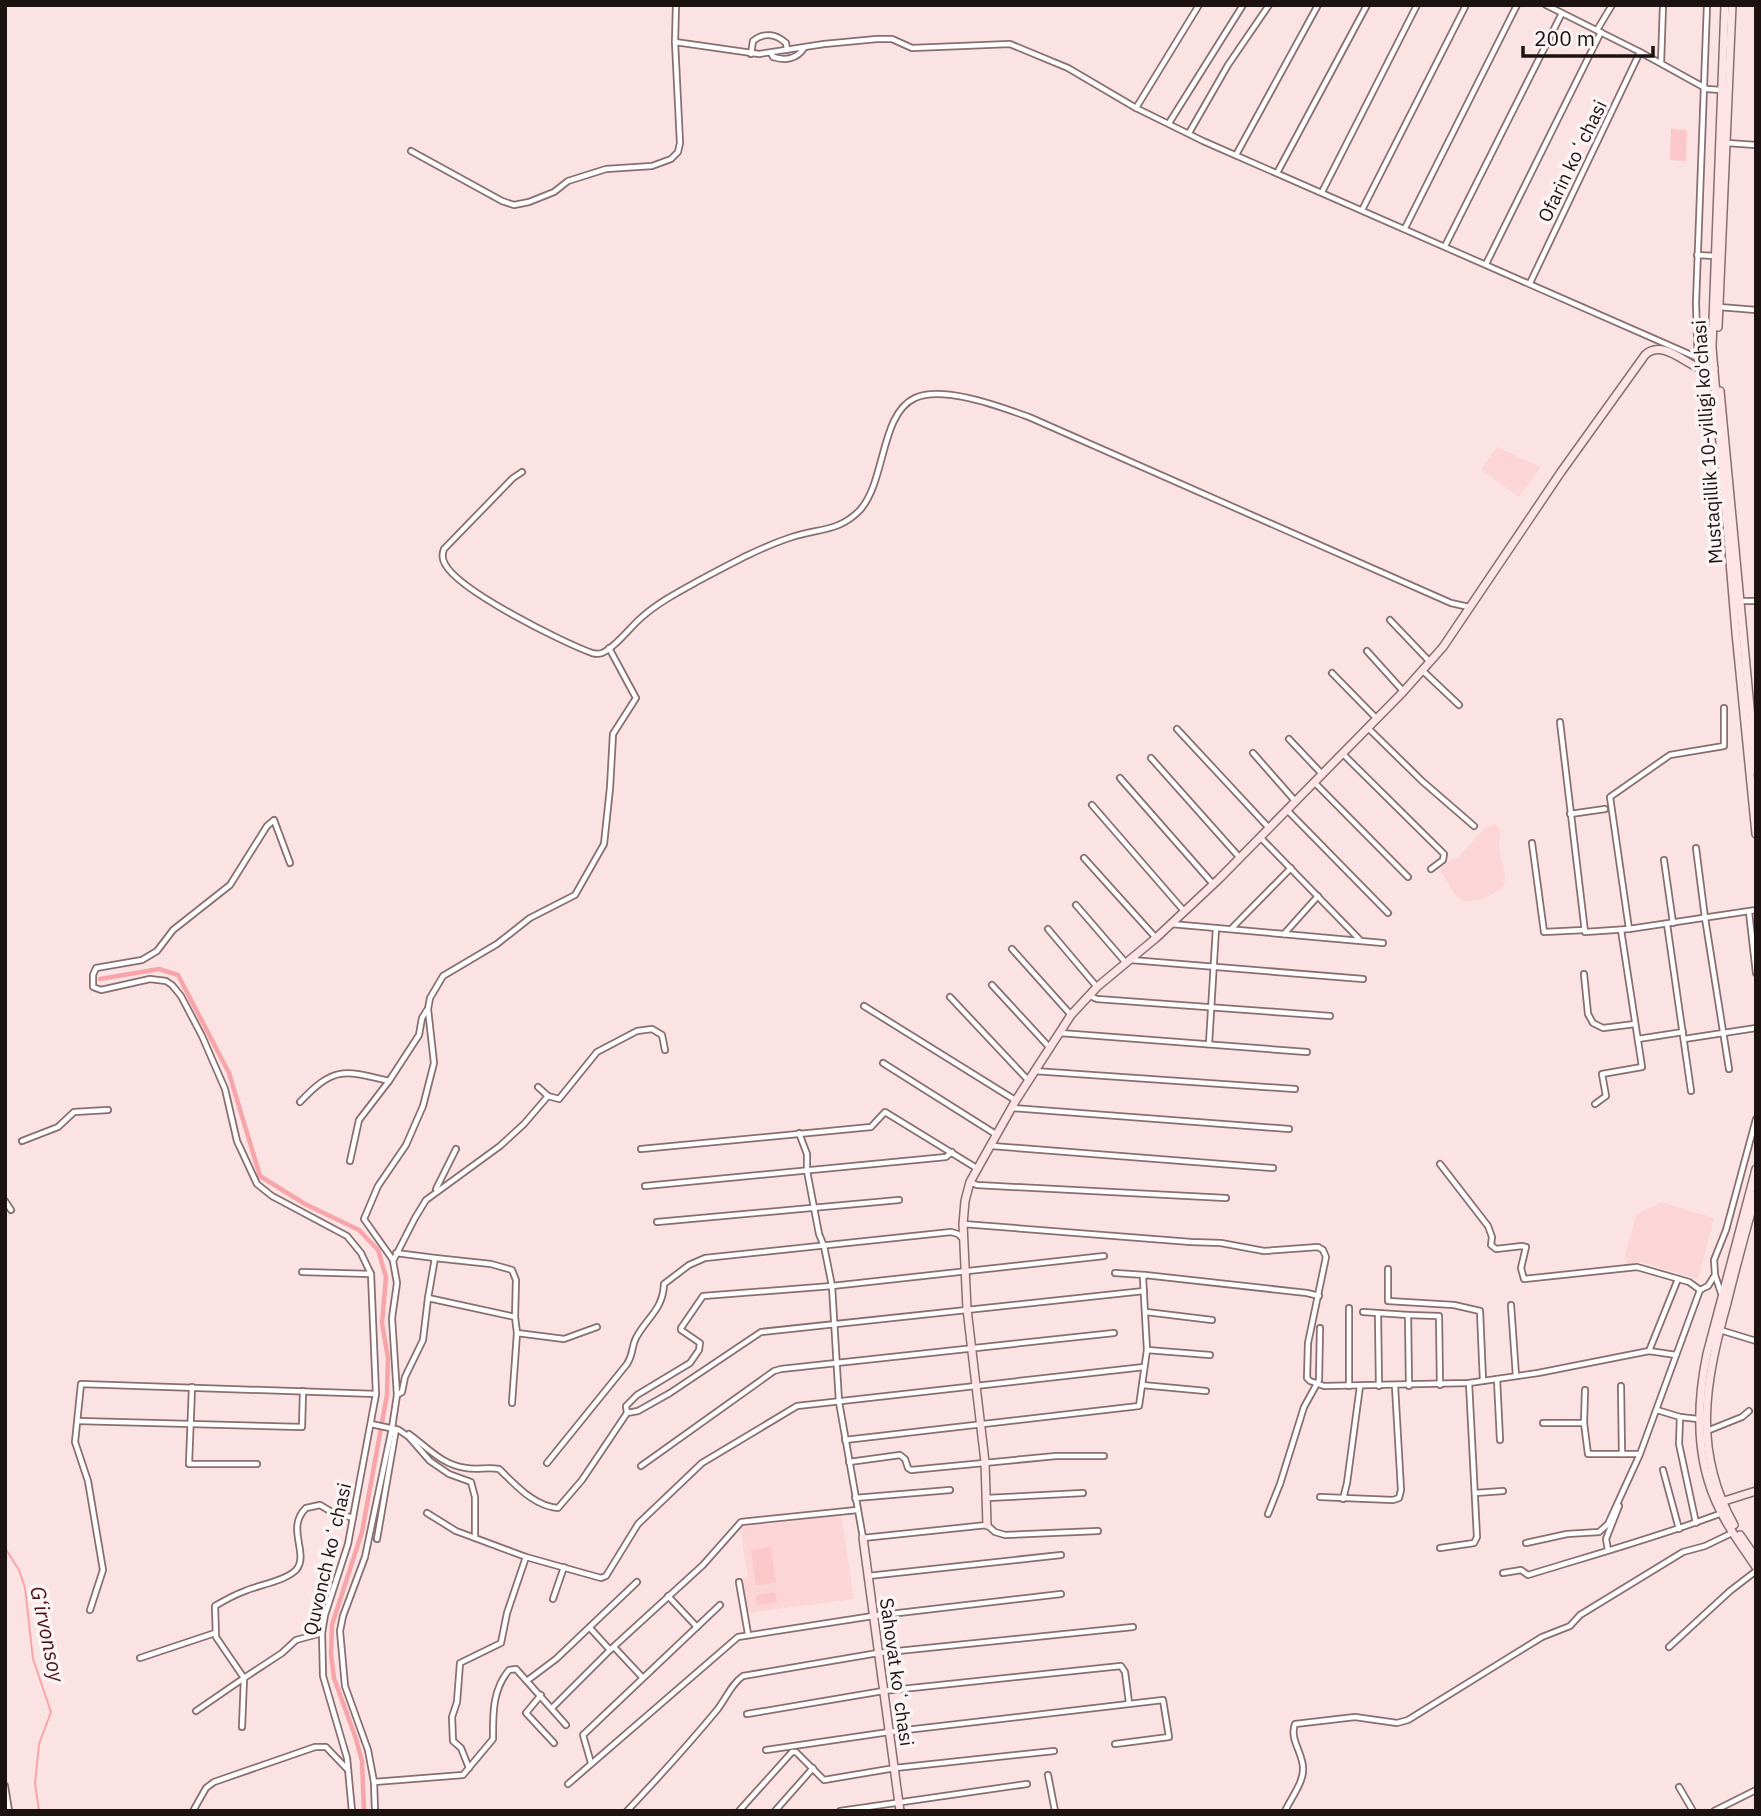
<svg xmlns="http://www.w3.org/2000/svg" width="1761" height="1816" font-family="'IBM Plex Sans',sans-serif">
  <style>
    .built { fill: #fcd5d6 }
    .green { fill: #fcc7c9 }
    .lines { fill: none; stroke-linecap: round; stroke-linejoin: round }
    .stream { stroke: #f8a5aa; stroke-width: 2 }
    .canal { stroke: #f8a5aa; stroke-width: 4.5 }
    .street-casing { stroke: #896e6f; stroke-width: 8 }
    .secondary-casing { stroke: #896e6f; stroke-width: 10 }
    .street { stroke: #fff; stroke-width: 4.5 }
    .secondary { stroke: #fee4e5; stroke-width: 7 }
    .labels { text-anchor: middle; stroke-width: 7; stroke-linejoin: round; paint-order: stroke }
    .street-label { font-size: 19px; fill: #1c1212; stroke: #fbf5f5 }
    .water-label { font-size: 21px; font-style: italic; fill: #4e101b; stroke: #fbf5f5 }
  </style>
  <rect width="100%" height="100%" fill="#fbe3e3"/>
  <!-- built -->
  <g class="built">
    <polygon points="1497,447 1541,467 1519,497 1481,470"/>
    <polygon points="1495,824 1500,830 1499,849 1505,875 1504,886 1491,895 1478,900 1464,901 1456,896 1440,870 1452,859 1456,860 1483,830"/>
    <polygon points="1661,1202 1714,1218 1698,1279 1642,1262 1626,1264 1625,1256 1636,1215"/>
    <polygon points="841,1515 854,1599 746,1613 740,1579 748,1578 740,1527"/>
  </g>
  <!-- green -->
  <g class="green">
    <polygon points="1671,129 1687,130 1686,161 1670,160"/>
    <polygon points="771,1547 776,1583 756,1585 751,1550"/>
    <polygon points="775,1592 777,1602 757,1605 756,1595"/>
  </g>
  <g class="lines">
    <!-- stream -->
    <polyline class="stream" points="5,1548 19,1570 25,1588 33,1659 51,1712 39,1744 35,1783 39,1811"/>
    <!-- canal -->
    <polyline class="canal" points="100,979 159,969 178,975 229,1073 260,1176 305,1204 359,1230 378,1250 386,1277 382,1323 388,1358 387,1395 362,1532 332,1625 331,1654 334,1678 355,1736 362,1761 364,1811"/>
    <defs>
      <g id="street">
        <polyline points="1546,5 1640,52 1707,89 1721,90"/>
        <polyline points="1597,30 1612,5"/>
        <polyline points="675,42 759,54 824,44 877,39 892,39 912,48 1010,44 1068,68 1136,108 1203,141 1698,358"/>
        <path d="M 771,53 L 773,57 C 785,61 797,59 804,48"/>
        <path d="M 751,54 L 753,41 C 764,32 776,34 786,43 L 787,50"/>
        <polyline points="1661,63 1663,5"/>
        <polyline points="1136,108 1199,5"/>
        <polyline points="1169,123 1243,5"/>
        <polyline points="1189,133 1228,65 1269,5"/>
        <polyline points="1727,143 1756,145"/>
        <polyline points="411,151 502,201 514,205 529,202 554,192 568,181 606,169 652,166 671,159 678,152 680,143 675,42 676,5"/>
        <polyline points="1236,155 1318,5"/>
        <polyline points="1277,173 1367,5"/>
        <polyline points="1322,192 1417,5"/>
        <polyline points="1362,210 1466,5"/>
        <polyline points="1405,228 1517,5"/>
        <polyline points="1445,246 1562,13"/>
        <polyline points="1697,255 1715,256"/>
        <polyline points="1486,264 1601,32"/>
        <polyline points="1530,283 1640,52"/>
        <polyline points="1719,307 1756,310"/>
        <polyline points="1698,368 1696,303 1707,5"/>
        <path d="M 522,472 L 513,478 L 444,549 C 442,554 442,559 445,564 C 459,591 562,642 592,653 C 596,654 599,654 602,653 C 615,648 631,626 642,617 C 659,602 680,591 700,580 C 730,564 761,547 792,537 C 819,528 839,532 860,510 C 886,481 880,414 915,398 C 943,385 1001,407 1029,417 L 1451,603 L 1469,607"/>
        <polyline points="1737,601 1756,601"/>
        <polyline points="1390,620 1430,662"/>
        <polyline points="1367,651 1403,691"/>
        <polyline points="1422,670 1459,705"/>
        <polyline points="1332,673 1377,719"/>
        <polyline points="1560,722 1585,932 1629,929 1756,910"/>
        <polyline points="1368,728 1422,781 1474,826"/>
        <polyline points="1177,729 1269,828"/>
        <polyline points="1289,739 1322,774"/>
        <polyline points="1253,753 1296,802"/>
        <polyline points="1343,754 1444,854 1443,860 1431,869"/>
        <polyline points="1151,758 1240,858"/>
        <polyline points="1120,778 1213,884"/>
        <polyline points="1315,783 1408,877"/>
        <polyline points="1092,805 1184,911"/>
        <polyline points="1287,810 1388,913"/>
        <polyline points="1570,814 1605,809"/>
        <polyline points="1260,837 1360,940"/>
        <polyline points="1532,843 1544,932 1584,930"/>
        <polyline points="1696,848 1705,918 1729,1069"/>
        <polyline points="1084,858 1156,938"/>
        <polyline points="1664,860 1673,923"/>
        <polyline points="290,863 274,820 267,826 230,885 173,930 157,951 142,960 96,968 93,975 93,987 101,990 150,979 166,981 172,985 181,996 202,1036 225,1089 237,1141 257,1184 272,1196 347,1236 361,1253 371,1274 376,1394 348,1544 325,1615 322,1633 323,1676 347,1758 352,1811"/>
        <polyline points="1076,905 1126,963"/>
        <polyline points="1749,912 1756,973"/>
        <polyline points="1171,924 1383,943"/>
        <polyline points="1667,924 1691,1091"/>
        <polyline points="1232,928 1291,868"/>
        <polyline points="1048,929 1097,987"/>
        <polyline points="1629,929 1610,797 1670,755 1724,746 1724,708"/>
        <polyline points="1284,934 1318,896"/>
        <polyline points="1012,949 1071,1015"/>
        <polyline points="1131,960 1363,979"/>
        <polyline points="1584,974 1588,1014 1593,1023 1603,1028 1635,1024"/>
        <polyline points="992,985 1050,1048"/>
        <polyline points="1090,996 1097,999 1330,1016"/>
        <polyline points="950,997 1028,1080"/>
        <polyline points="864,1006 1015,1100"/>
        <polyline points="1060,1033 1307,1052"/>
        <polyline points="1638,1039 1683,1032"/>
        <polyline points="1684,1039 1756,1028"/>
        <polyline points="1209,1044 1216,928"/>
        <polyline points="883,1063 997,1135"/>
        <polyline points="1034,1071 1295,1089"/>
        <polyline points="538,1087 548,1096"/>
        <path d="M 300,1102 C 334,1066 344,1070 389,1081"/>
        <polyline points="1595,1104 1606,1096 1602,1074 1642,1067 1621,930"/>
        <polyline points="1012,1108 1289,1129"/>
        <polyline points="799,1133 807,1154 807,1171 819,1234 824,1246 832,1286 839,1402 863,1538 987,1525 995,1532 1005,1535 1098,1531"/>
        <polyline points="22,1141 58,1127 74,1112 108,1110"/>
        <polyline points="992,1146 1273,1168"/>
        <polyline points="641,1149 871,1127 885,1112 978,1169"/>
        <polyline points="350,1161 359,1120 389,1081 419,1035 422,1018 427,1010"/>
        <polyline points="1440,1164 1488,1226 1492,1237 1491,1245 1496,1249 1522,1246 1526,1247 1521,1268 1524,1279 1637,1267 1689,1282 1700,1290"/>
        <polyline points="970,1182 977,1185 1226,1198"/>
        <polyline points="645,1186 946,1157 952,1152"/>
        <polyline points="436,1189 456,1149"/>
        <polyline points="5,1201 11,1210"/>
        <polyline points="657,1222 899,1200"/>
        <polyline points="963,1224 1191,1242 1221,1243 1264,1251 1318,1247 1323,1250 1326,1257 1308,1343 1307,1378 1310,1381 1324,1386 1469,1383 1538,1373 1649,1351 1676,1355"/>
        <polyline points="396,1253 435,1258 428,1298 515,1317 517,1333 564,1339 597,1327"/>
        <polyline points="435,1258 491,1264 512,1270 516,1280 515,1317"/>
        <polyline points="393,1260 364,1219 378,1186 406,1145 423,1106 434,1063 428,1009 430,998 443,976 497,944 530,918 575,895 604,844 610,788 613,734 636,698 609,648"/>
        <polyline points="1388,1269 1388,1301 1454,1305 1480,1311 1483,1381"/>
        <polyline points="302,1272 371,1274"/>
        <polyline points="1115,1273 1145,1275"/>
        <polyline points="1715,1275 1722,1296"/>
        <polyline points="1700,1290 1708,1286 1715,1275 1714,1260 1726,1230 1756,1119"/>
        <polyline points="1511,1305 1516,1376"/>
        <polyline points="1349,1308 1349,1386"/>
        <polyline points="1146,1312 1212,1320"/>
        <polyline points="1363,1312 1408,1315 1409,1386"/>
        <polyline points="1378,1314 1379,1386"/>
        <polyline points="1408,1315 1439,1316 1440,1385"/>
        <polyline points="1720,1330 1756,1341"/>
        <polyline points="1147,1350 1210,1355"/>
        <polyline points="1649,1351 1678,1279"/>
        <polyline points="1497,1379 1500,1440"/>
        <polyline points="1142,1385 1206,1391"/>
        <polyline points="1621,1386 1622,1454"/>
        <polyline points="192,1387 189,1464 257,1464"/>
        <polyline points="1585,1390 1584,1423 1588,1454 1639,1454"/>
        <polyline points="397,1395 402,1392 405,1377 423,1340 428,1298"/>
        <polyline points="512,1403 517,1333"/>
        <polyline points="1657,1410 1680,1417 1698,1419"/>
        <polyline points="627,1413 626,1406 637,1395 690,1363 699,1350 700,1343 681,1330 681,1328 703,1296 832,1286 1104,1256"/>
        <polyline points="1680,1417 1679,1444 1696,1523"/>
        <polyline points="78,1421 302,1427 303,1391"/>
        <polyline points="1543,1423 1584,1423"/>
        <polyline points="371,1424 399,1430 409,1437 430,1461 449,1474 471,1482 475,1497 475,1538 526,1557 601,1578 606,1576 638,1524 702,1463 797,1406 1144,1367"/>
        <polyline points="1707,1431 1742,1417 1749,1411"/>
        <path d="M 409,1434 C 427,1447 442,1465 466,1468 C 477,1470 488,1467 499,1469 C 515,1484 533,1506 558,1508 L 582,1480 L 627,1413 L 638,1411 L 670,1393 L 761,1332 L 1144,1291"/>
        <polyline points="845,1440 1139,1406 1147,1350 1143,1278 1145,1275 1307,1293 1319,1296"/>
        <polyline points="849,1462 900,1455 905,1459 908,1468 911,1470 1056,1456 1104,1456"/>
        <path d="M 547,1463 L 627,1364 C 634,1353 631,1347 636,1338 C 647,1317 663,1310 664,1284 L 689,1265 L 705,1258 L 951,1232 L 958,1234 L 962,1238"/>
        <polyline points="641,1466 774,1371 781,1369 1114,1333"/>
        <polyline points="1663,1470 1679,1529"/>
        <polyline points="1475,1493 1503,1491"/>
        <polyline points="1320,1497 1393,1500 1399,1498 1401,1490 1395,1386"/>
        <polyline points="855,1498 950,1490"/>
        <polyline points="987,1498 1083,1493"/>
        <polyline points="1343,1499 1347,1483 1360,1386"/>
        <polyline points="427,1513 456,1531 475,1538"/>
        <polyline points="1268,1514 1280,1484 1304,1407 1319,1380 1320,1328"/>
        <polyline points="377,1539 396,1429"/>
        <polyline points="1526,1543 1567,1534 1599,1532 1608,1524 1640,1454 1700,1290"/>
        <polyline points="1440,1548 1474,1543 1477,1537 1469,1383"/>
        <polyline points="1608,1550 1606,1539 1619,1506"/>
        <path d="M 1503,1573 L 1521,1570 L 1528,1575 C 1593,1555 1658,1537 1722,1513"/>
        <polyline points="868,1576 1061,1555"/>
        <polyline points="739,1582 748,1634"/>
        <polyline points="668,1596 697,1627"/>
        <polyline points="553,1599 564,1567"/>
        <polyline points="90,1610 103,1570 88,1481 75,1442 81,1384 376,1394"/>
        <polyline points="590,1628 610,1650"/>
        <polyline points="614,1647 642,1677"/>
        <polyline points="1669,1647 1730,1591 1756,1571"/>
        <polyline points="140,1658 215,1633"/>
        <polyline points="528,1680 556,1659 637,1582"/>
        <polyline points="541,1695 526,1713 554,1743"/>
        <polyline points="552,1708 610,1650 703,1565 741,1522 857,1510"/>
        <path d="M 196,1711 L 244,1678 L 216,1637 L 215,1606 C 225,1600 234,1595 245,1591 C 259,1585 285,1581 296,1570 C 310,1554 285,1528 306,1508 L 320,1505 L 330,1511 L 353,1518"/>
        <polyline points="747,1714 883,1691 1121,1666 1125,1672 1129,1703"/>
        <polyline points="242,1727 244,1678 282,1653 296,1640 322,1633"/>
        <polyline points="766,1750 889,1732 1163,1700 1169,1737 1115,1744"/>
        <polyline points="591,1763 583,1735 720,1605"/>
        <polyline points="469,1768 461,1748 453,1741 452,1717 457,1702 460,1663 501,1643 507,1613 526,1557"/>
        <polyline points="1048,1775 1055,1811"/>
        <path d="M 374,1782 L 463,1775 L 493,1739 C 493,1715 492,1690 509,1670 L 516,1669 L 566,1725"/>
        <polyline points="568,1784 738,1637 873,1616 1061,1594"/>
        <polyline points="5,1786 9,1811"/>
        <polyline points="1679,1787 1693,1811"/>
        <polyline points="193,1811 206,1788 214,1782 315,1747 326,1747 348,1770"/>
        <polyline points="375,1811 374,1782 368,1750 345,1686 340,1631 343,1616 365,1557 392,1428 397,1395 392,1318 397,1283 393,1261 415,1218 426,1200 500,1146 524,1124 548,1096 559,1099 597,1052 637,1031 652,1029 662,1035 665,1050"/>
        <path d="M 627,1811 C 658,1778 688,1745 717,1710 C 726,1699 731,1684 743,1676 L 878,1653 L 1133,1627"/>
        <polyline points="739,1811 792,1752 796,1752 824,1780 895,1768 1054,1751"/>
        <polyline points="775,1811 813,1768"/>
        <polyline points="840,1811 1027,1784"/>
        <path d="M 1285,1811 C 1291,1798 1304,1782 1303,1768 C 1303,1753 1289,1739 1295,1724 L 1355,1717 L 1397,1723 L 1408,1720 L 1542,1637 L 1570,1626 L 1580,1615 L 1683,1552 L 1705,1546 L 1732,1533"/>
        <polyline points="1714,1811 1756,1790"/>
      </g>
      <g id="secondary">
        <polyline points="1725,5 1712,347 1736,633 1756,834"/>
        <polyline points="1718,327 1732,5"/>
        <polyline points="1720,391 1756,771"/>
        <path d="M 1756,1169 L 1707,1354 C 1696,1407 1695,1463 1721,1512 C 1730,1531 1744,1549 1756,1567"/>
        <polyline points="1721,1502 1756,1491"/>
        <path d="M 987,1525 L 985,1462 L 967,1309 L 963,1224 L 965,1201 L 970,1182 L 1016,1100 L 1071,1015 L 1097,987 L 1156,938 L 1219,879 L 1403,692 L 1443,647 L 1561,472 L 1645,355 C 1661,340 1681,360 1697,367 C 1701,369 1708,368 1714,368"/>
        <path d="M 1734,1525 C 1692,1450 1705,1382 1727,1303 C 1736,1266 1746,1230 1756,1194"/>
        <polyline points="1740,1535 1756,1558"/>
        <polyline points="863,1538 900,1811"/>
      </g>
    </defs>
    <!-- street casing -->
    <use href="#street" class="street-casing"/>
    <!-- secondary casing -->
    <use href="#secondary" class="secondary-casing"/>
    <!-- street -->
    <use href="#street" class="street"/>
    <!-- secondary -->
    <use href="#secondary" class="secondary"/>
  </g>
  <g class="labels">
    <!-- street labels -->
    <g class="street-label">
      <text transform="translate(1572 161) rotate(-64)" y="7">Ofarin koʻchasi</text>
      <text transform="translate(1707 442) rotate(-94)" y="7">Mustaqillik 10-yilligi ko'chasi</text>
      <text transform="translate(327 1559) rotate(-77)" y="7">Quvonch koʻchasi</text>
      <text transform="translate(897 1672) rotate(82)" y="7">Sahovat koʻchasi</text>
    </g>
    <!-- water labels -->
    <g class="water-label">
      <text transform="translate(47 1634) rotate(78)" y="7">G‘irvonsoy</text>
    </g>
  </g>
  <!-- border -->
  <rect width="1761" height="1816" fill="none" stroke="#1c1212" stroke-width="14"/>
  <!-- scale -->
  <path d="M1523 46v10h130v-10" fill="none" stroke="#1c1212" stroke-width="3.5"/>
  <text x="1534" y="46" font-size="21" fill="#1c1212" stroke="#fbf5f5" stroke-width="5" paint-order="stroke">200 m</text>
</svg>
